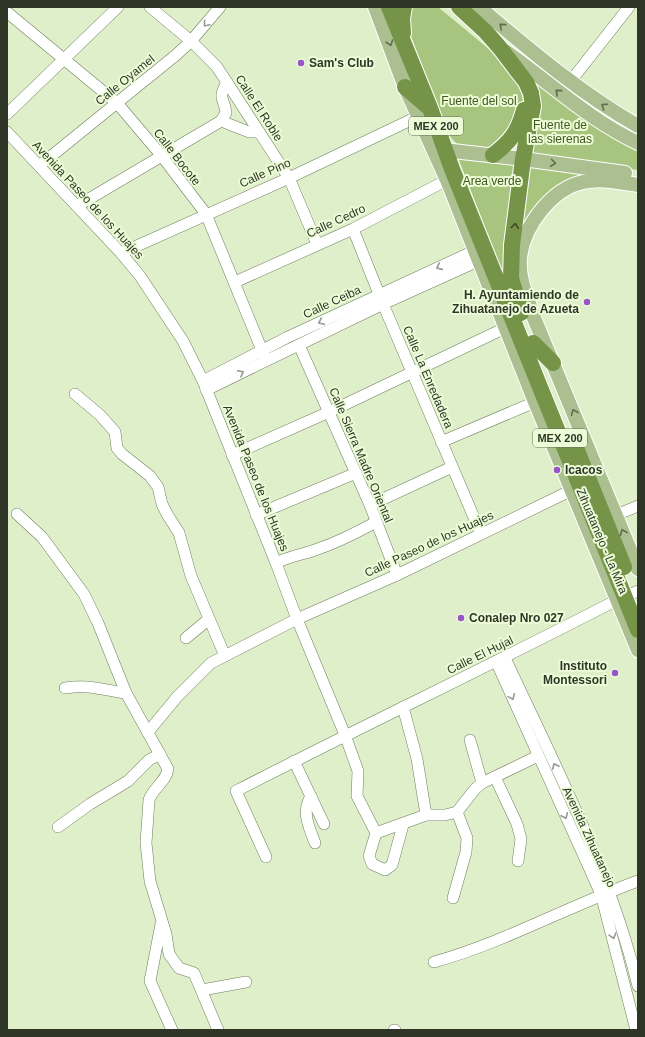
<svg xmlns="http://www.w3.org/2000/svg" width="645" height="1037" font-family="Arial,sans-serif">
  <style>
    .green { fill: #a7c57f }
    .lines { fill: none; stroke-linecap: round; stroke-linejoin: round }
    .minor-casing { stroke: #6f7e5d; stroke-width: 12 }
    .major-casing { stroke: #fff; stroke-width: 16 }
    .highway-casing { stroke: #fff; stroke-width: 18 }
    .minor { stroke: #fff; stroke-width: 11 }
    .major { stroke: #acbf91; stroke-width: 14 }
    .highway { stroke: #759447; stroke-width: 16 }
    .oneway { stroke: #979a93 }
    .oneway2 { stroke: #616d51 }
    .oneway3 { stroke: #3d492d }
    .poi-dot { fill: #9755ca; stroke: #ebfcd7; stroke-width: 1.5 }
    .labels { text-anchor: middle; stroke-width: 4; stroke-linejoin: round; paint-order: stroke }
    .shield { fill: #ebfcd7; stroke: #67715c; stroke-width: 1 }
    .shield-label { font-size: 11px; font-weight: bold; fill: #2f3627 }
    .poi-label { font-size: 12px; font-weight: bold; fill: #2f3627; stroke: #ebfcd7; text-anchor: start }
    .street-label { font-size: 12px; fill: #2f3627; stroke: #ebfcd7 }
    .park-label { font-size: 12px; fill: #43591f; stroke: #ebfcd7 }
  </style>
  <rect width="100%" height="100%" fill="#deefca"/>
  <!-- green -->
  <g class="green">
    <path d="M 406,7 L 438,7 L 501,59 L 520,87 L 524,106 L 498,149 C 472,149 461,155 446,130 L 405,20 Z"/>
    <polygon points="529,77 638,146 638,170 528,154"/>
    <polygon points="457,155 518,160 505,278"/>
    <path d="M 526,164 L 604,174 C 560,186 542,187 521,230 Z"/>
  </g>
  <g class="lines">
    <defs>
      <g id="minor">
        <polyline points="150,7 191,41 217,67 289,178 317,244"/>
        <polyline points="8,13 117,103 161,155 206,214 266,360"/>
        <polyline points="570,82 629,7"/>
        <polyline points="7,114 118,7"/>
        <polyline points="221,121 249,132 259,132"/>
        <polyline points="7,132 121,253 140,276 183,341 203,381 276,563 297,619 345,735 358,771 357,796 376,833 369,856 372,864 385,870 392,865 403,825"/>
        <polyline points="39,166 176,55 191,41 220,7"/>
        <path d="M 77,206 L 221,121 L 226,113 C 224,96 217,101 227,82"/>
        <polyline points="353,229 383,304 481,534"/>
        <polyline points="121,253 289,178 419,116"/>
        <polyline points="235,282 353,229 447,180"/>
        <polyline points="299,345 370,505 397,575"/>
        <polyline points="203,381 286,338 474,251"/>
        <polyline points="206,390 383,304 478,261"/>
        <polyline points="75,394 100,415 115,432 117,448 122,454 150,476 158,487 162,504 167,514 179,533 191,576 225,656"/>
        <polyline points="441,442 535,402"/>
        <polyline points="232,455 329,412 505,328"/>
        <polyline points="370,505 452,467"/>
        <path d="M 17,514 L 42,537 L 84,594 L 98,623 L 126,693 L 168,769 C 166,782 153,788 149,800 L 146,843 L 150,881 L 166,934 L 169,954 L 179,968 L 194,973 L 218,1030"/>
        <polyline points="256,515 356,473"/>
        <polyline points="616,515 638,506"/>
        <path d="M 276,563 C 290,556 301,555 315,550 C 336,543 356,533 376,522"/>
        <polyline points="186,638 209,619"/>
        <path d="M 505,658 C 555,765 610,871 638,986"/>
        <polyline points="496,661 601,894 636,1030"/>
        <path d="M 65,688 C 90,684 102,690 126,693"/>
        <polyline points="403,707 417,759 426,815"/>
        <polyline points="148,732 177,697 211,663 297,619 397,575 572,490"/>
        <polyline points="470,740 482,783"/>
        <polyline points="294,761 324,824"/>
        <polyline points="495,777 517,824 521,839 518,861"/>
        <path d="M 311,796 C 301,813 309,826 315,843"/>
        <polyline points="58,827 90,804 128,781 149,760 160,754"/>
        <polyline points="376,833 426,815 445,815 457,812 475,789 482,783 538,756"/>
        <path d="M 266,857 L 236,791 C 363,726 491,665 617,600 L 638,591"/>
        <polyline points="453,898 466,852 467,838 457,812"/>
        <polyline points="161,924 150,981 172,1030"/>
        <path d="M 434,962 C 505,942 569,906 638,881"/>
        <polyline points="202,990 246,982"/>
        <polyline points="394,1030 395,1030"/>
      </g>
      <g id="major">
        <polyline points="375,7 405,87 447,180 535,402 638,650"/>
        <path d="M 479,7 C 530,50 580,93 638,126"/>
        <path d="M 505,51 C 550,83 588,119 638,143"/>
        <polyline points="444,150 523,159 625,173"/>
        <path d="M 638,185 C 620,182 601,178 583,182 C 551,189 523,227 520,258 C 518,279 528,299 534,318 L 638,569"/>
      </g>
      <g id="highway">
        <polyline points="389,7 430,108 452,169 638,630"/>
        <polyline points="459,7 486,32 500,48 526,82 531,93 533,106 523,159 512,245 511,278 521,313"/>
        <polyline points="403,33 402,18 404,7"/>
        <polyline points="405,87 427,106"/>
        <path d="M 493,155 C 511,141 518,132 524,110"/>
        <polyline points="533,343 553,363"/>
        <polyline points="572,438 624,567"/>
      </g>
    </defs>
    <!-- minor casing -->
    <use href="#minor" class="minor-casing"/>
    <!-- major casing -->
    <use href="#major" class="major-casing"/>
    <!-- highway casing -->
    <use href="#highway" class="highway-casing"/>
    <!-- minor -->
    <use href="#minor" class="minor"/>
    <!-- major -->
    <use href="#major" class="major"/>
    <!-- highway -->
    <use href="#highway" class="highway"/>
  </g>
  <!-- one-way arrows -->
  <defs><path id="oneway-chevron" d="M-2-3.5L2.5 0L-2 3.5" fill="none" stroke-width="1.6" stroke-linecap="round" stroke-linejoin="round"/></defs>
  <g class="oneway">
    <use href="#oneway-chevron" transform="translate(206 24) rotate(130)"/>
    <use href="#oneway-chevron" transform="translate(439 267) rotate(156)"/>
    <use href="#oneway-chevron" transform="translate(321 322) rotate(155)"/>
    <use href="#oneway-chevron" transform="translate(241 373) rotate(-27)"/>
    <use href="#oneway-chevron" transform="translate(512 697) rotate(66)"/>
    <use href="#oneway-chevron" transform="translate(555 766) rotate(-115)"/>
    <use href="#oneway-chevron" transform="translate(565 816) rotate(65)"/>
    <use href="#oneway-chevron" transform="translate(613 936) rotate(74)"/>
  </g>
  <g class="oneway2">
    <use href="#oneway-chevron" transform="translate(502 26) rotate(-140)"/>
    <use href="#oneway-chevron" transform="translate(390 43) rotate(71)"/>
    <use href="#oneway-chevron" transform="translate(558 92) rotate(-140)"/>
    <use href="#oneway-chevron" transform="translate(604 106) rotate(-146)"/>
    <use href="#oneway-chevron" transform="translate(553 163) rotate(8)"/>
    <use href="#oneway-chevron" transform="translate(574 412) rotate(-112)"/>
    <use href="#oneway-chevron" transform="translate(623 532) rotate(-112)"/>
  </g>
  <use class="oneway3" href="#oneway-chevron" transform="translate(515 226) rotate(-83)"/>
  <!-- markers -->
  <g class="poi-dot">
    <circle cx="301" cy="63" r="4"/>
    <circle cx="587" cy="302" r="4"/>
    <circle cx="557" cy="470" r="4"/>
    <circle cx="461" cy="618" r="4"/>
    <circle cx="615" cy="673" r="4"/>
  </g>
  <g class="labels">
    <!-- shield labels -->
    <g class="shield">
      <rect x="409" y="117" width="54" height="18" rx="3"/>
      <rect x="533" y="429" width="54" height="18" rx="3"/>
    </g>
    <g class="shield-label">
      <text x="436" y="130">MEX 200</text>
      <text x="560" y="442">MEX 200</text>
    </g>
    <!-- poi labels -->
    <g class="poi-label">
      <text x="309" y="67">Sam's Club</text>
      <text x="579" y="299" text-anchor="end">H. Ayuntamiendo de<tspan x="579" dy="14">Zihuatanejo de Azueta</tspan></text>
      <text x="565" y="474">Icacos</text>
      <text x="469" y="622">Conalep Nro 027</text>
      <text x="607" y="670" text-anchor="end">Instituto<tspan x="607" dy="14">Montessori</tspan></text>
    </g>
    <!-- street labels -->
    <g class="street-label">
      <text transform="translate(125 80) rotate(-39)" y="4">Calle Oyamel</text>
      <text transform="translate(259 108) rotate(57)" y="4">Calle El Roble</text>
      <text transform="translate(177 157) rotate(52)" y="4">Calle Bocote</text>
      <text transform="translate(265 173) rotate(-24)" y="4">Calle Pino</text>
      <text transform="translate(88 200) rotate(47)" y="4">Avenida Paseo de los Huajes</text>
      <text transform="translate(336 221) rotate(-25)" y="4">Calle Cedro</text>
      <text transform="translate(332 302) rotate(-25)" y="4">Calle Ceiba</text>
      <text transform="translate(428 377) rotate(67)" y="4">Calle La Enredadera</text>
      <text transform="translate(361 455) rotate(67)" y="4">Calle Sierra Madre Oriental</text>
      <text transform="translate(256 478) rotate(68)" y="4">Avenida Paseo de los Huajes</text>
      <text transform="translate(602 541) rotate(67)" y="4">Zihuatanejo - La Mira</text>
      <text transform="translate(429 544) rotate(-25)" y="4">Calle Paseo de los Huajes</text>
      <text transform="translate(480 655) rotate(-26)" y="4">Calle El Hujal</text>
      <text transform="translate(589 837) rotate(65)" y="4">Avenida Zihuatanejo</text>
    </g>
    <!-- park labels -->
    <g class="park-label">
      <text x="479" y="105">Fuente del sol</text>
      <text x="560" y="129">Fuente de<tspan x="560" dy="14">las sierenas</tspan></text>
      <text x="492" y="185">Area verde</text>
    </g>
  </g>
  <!-- border -->
  <rect width="645" height="1037" fill="none" stroke="#2f3627" stroke-width="16"/>
</svg>
